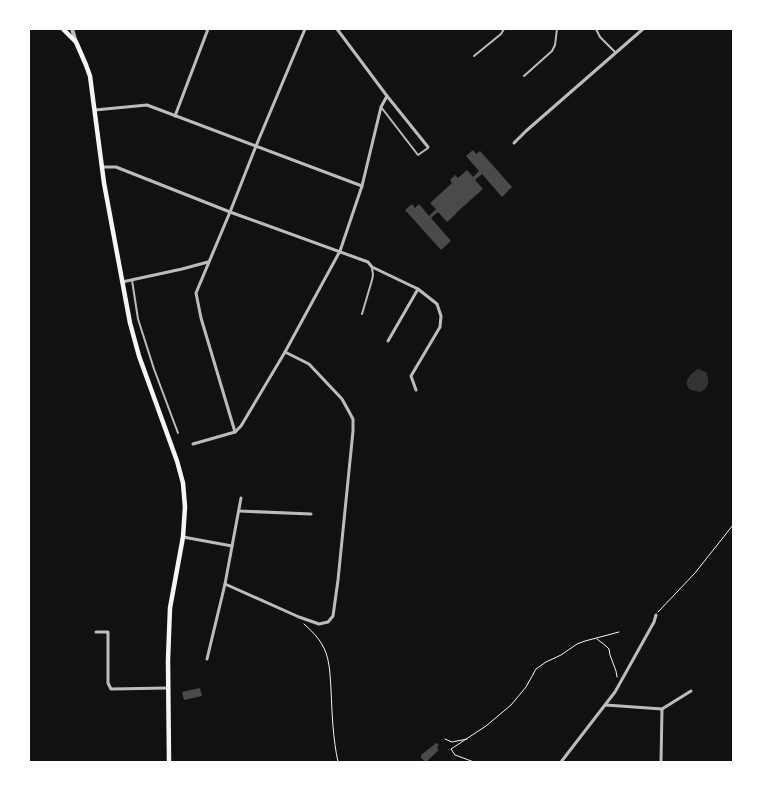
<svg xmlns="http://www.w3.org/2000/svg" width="762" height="791" font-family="'Source Sans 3',sans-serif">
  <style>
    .water { fill: #333 }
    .building { fill: #4a4a4a }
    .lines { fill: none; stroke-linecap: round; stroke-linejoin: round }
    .path { stroke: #f5f5f5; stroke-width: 1 }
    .service { stroke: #bcbcbc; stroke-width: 2 }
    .minor { stroke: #bcbcbc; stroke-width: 3 }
    .tertiary { stroke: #bcbcbc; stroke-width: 4 }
    .secondary { stroke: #f5f5f5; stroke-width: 4.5 }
  </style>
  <rect width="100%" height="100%" fill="#111"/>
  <!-- water -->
  <path class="water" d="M 698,369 L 706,372 C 710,382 709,388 700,392 C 697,391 694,391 691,390 C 681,383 691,373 698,369 Z"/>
  <!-- building -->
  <g class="building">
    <polygon points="473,150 476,154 480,151 512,187 502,197 482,174 475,180 483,189 456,213 456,214 447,222 438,212 431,218 451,241 441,250 405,210 412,204 415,208 419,204 429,216 436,209 430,203 452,183 450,180 455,175 458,178 467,170 473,177 479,171 466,156"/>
    <polygon points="200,688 202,696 184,700 182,692"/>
    <polygon points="436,743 439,744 437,748 439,750 426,762 421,758 421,755"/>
  </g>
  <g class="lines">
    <!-- path -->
    <g class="path">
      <polyline points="658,612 695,573 733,525"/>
      <path d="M 304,624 C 312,631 319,638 324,648 C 330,661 330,675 331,689 C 332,714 333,739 338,762"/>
      <polyline points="597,639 606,646 609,649 610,655 616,671 617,677"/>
      <polyline points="445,739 452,742 467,739"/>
      <polyline points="474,762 455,755 451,749 486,726 511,705 526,687 536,669 546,662 561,655 577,644 585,641 619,632"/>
    </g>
    <!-- service -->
    <g class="service">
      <polyline points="596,29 600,37 615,52"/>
      <polyline points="474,56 501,34 504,29"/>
      <polyline points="524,76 552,51 555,45 557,29"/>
      <polyline points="381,107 418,155 428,148"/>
      <polyline points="132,280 138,319 154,369 178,433"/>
      <polyline points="362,314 372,280 373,275 372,268"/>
    </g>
    <!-- minor -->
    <g class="minor">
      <polyline points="337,29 387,96 428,147"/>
      <polyline points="95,110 147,105 362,186"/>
      <polyline points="175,116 208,29"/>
      <polyline points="514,143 526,131 643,29"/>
      <polyline points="102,167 116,167 230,212 368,262 372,267 418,289 437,304 441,316 440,327 411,376 416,390"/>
      <polyline points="122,282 182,269 208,262"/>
      <polyline points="388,341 418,289"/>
      <polyline points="235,432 201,318 196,293 230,212 256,146 305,29"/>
      <polyline points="193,444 235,432 241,426 285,352 340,251 362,186 381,107 387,96"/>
      <polyline points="239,511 311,514"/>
      <polyline points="183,537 232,546"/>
      <polyline points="225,584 299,617 319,624 328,622 333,616 338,580 353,431 353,419 342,399 309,364 285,352"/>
      <polyline points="96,632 108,632 108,683 111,689 168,688"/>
      <polyline points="207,659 225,584 241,498"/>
      <polyline points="606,705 662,709 691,691"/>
      <polyline points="561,762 615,692 654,622 656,615"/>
      <polyline points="661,762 662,709"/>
    </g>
    <!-- tertiary -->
    <polyline class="tertiary" points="72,29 76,42"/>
    <!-- secondary -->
    <polyline class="secondary" points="63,29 76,42 86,65 90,76 104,183 130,323 139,356 177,461 183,483 185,507 183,537 170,608 168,660 169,762"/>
  </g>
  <!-- border -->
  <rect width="762" height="791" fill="none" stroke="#ffffff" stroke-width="60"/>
</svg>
